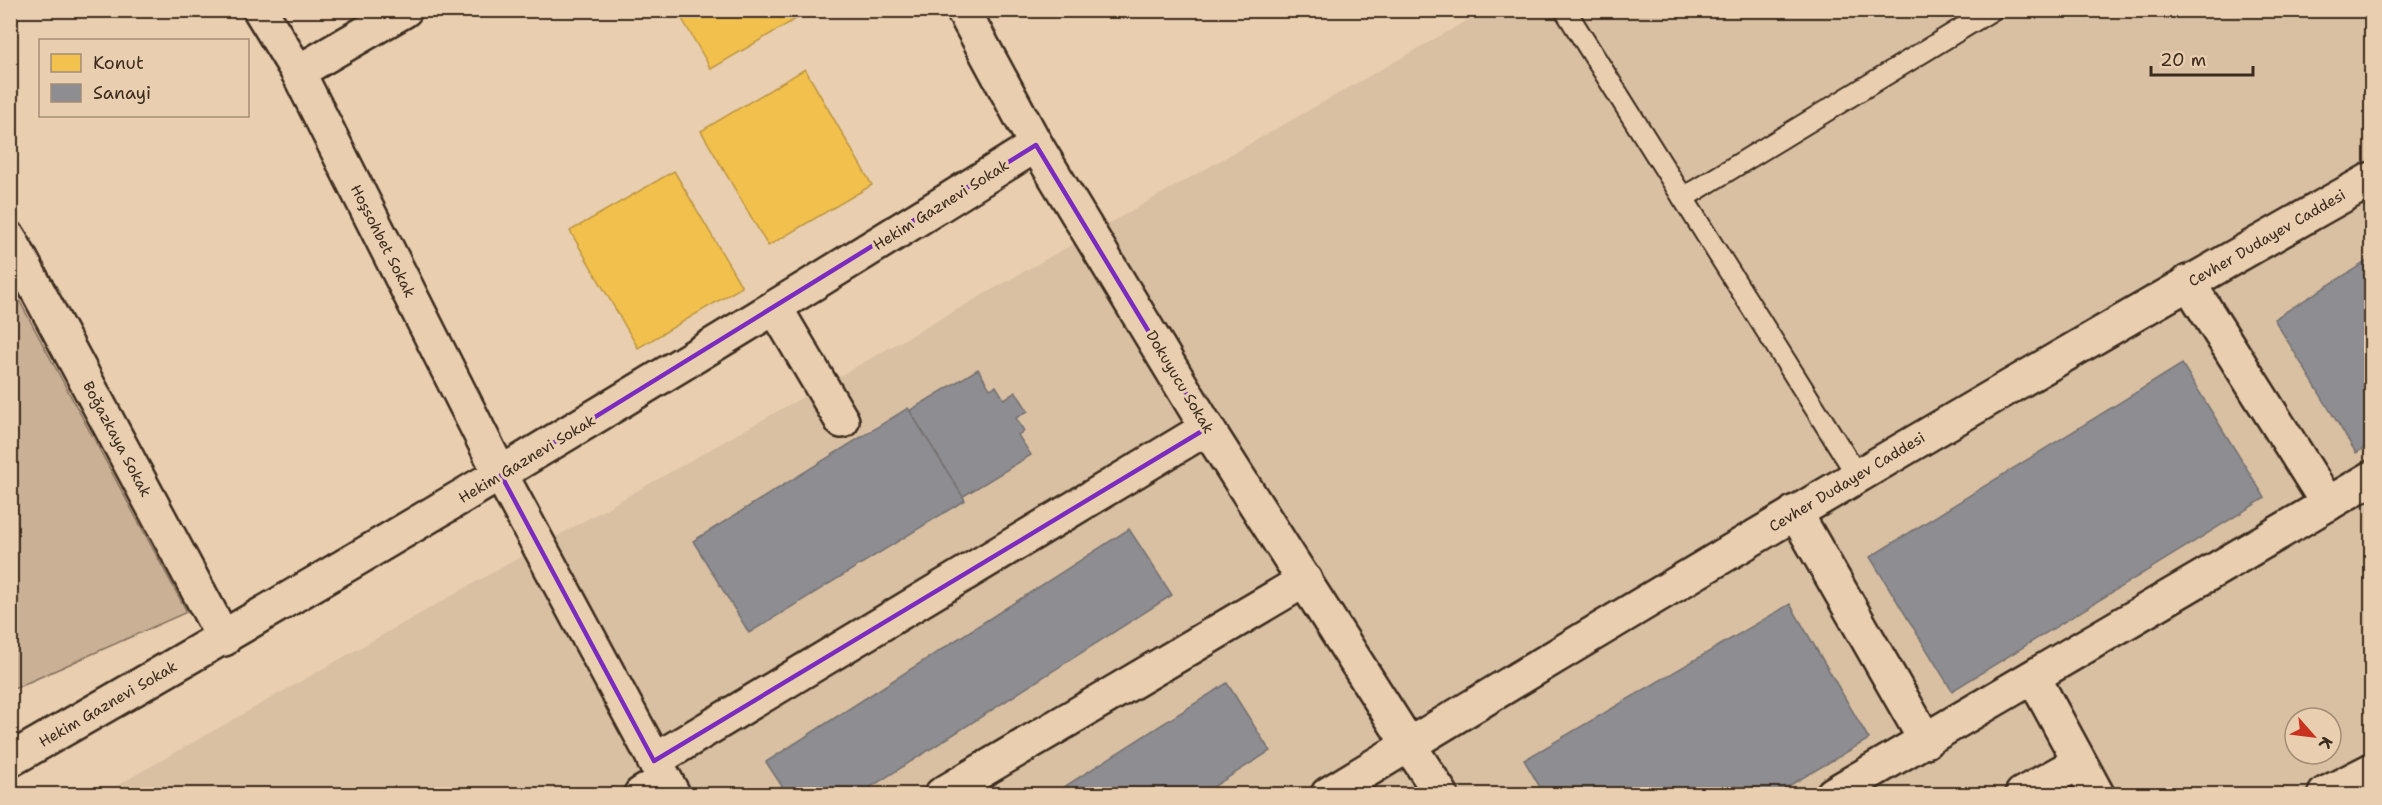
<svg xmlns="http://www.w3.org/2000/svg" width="2382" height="805" font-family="'Shantell Sans',sans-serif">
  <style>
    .built { fill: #d9c0a2; fill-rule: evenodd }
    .green { fill: #cab196; stroke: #826e5a; stroke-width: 1.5 }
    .homes { fill: #f2c14e; stroke: #bb9440; stroke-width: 1.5 }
    .industry { fill: #8d8d92; stroke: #746f6f; stroke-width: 1.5 }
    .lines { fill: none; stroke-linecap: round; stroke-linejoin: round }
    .service-casing { stroke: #3b2a1e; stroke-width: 24 }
    .minor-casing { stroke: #3b2a1e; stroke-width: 38 }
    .tertiary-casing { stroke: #3b2a1e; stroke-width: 38 }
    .service { stroke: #e9cfb0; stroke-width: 20 }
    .minor { stroke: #e9cfb0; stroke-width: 33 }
    .tertiary { stroke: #e9cfb0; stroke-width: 33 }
    .marked { fill: none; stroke: #7b2cbf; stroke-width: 4.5; stroke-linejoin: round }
    .labels { text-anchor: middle; stroke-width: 6; stroke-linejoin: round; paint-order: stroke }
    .street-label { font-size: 15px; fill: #3b2a1e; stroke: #e9cfb0 }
  </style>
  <rect width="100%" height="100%" fill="#e9cfb0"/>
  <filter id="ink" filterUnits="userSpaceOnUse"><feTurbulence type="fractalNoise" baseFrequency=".0167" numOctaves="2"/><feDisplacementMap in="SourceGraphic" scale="12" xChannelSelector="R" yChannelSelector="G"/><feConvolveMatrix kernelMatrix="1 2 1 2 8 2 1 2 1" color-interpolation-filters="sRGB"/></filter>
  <g filter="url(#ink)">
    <!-- built -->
    <path class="built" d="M 1484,11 L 2371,11 L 2371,794 L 102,794 ZM 2295,718 L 2331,718 L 2331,754 L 2295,754 Z"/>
    <!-- green -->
    <polygon class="green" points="11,285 187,612 11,690 10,689"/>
    <!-- homes -->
    <g class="homes">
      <polygon points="677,10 811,10 711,69"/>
      <polygon points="805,69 872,185 768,246 701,131"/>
      <polygon points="674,171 742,287 638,348 570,231"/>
    </g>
    <!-- industry -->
    <g class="industry">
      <polygon points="2372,258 2372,443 2356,453 2274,319"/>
      <polygon points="2182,364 2265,498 1952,691 1870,557"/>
      <polygon points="978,369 990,389 996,386 1004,399 1016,392 1028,411 1016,418 1024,431 1018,435 1031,455 962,497 909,411"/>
      <polygon points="908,408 965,500 749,633 693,541"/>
      <polygon points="1129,529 1172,595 860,794 787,794 766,762"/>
      <polygon points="1790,604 1869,739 1775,794 1544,794 1524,760"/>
      <polygon points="1227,683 1270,751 1202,794 1053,794"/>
    </g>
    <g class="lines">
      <defs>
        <g id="service">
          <polyline points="1565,10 1857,475"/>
          <polyline points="1683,198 1992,10"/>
        </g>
        <g id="minor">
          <polyline points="260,10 298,72 501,475 673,794"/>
          <polyline points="963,10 1036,145 1207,428 1409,745"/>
          <polyline points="298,72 405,10"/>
          <polyline points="10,239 224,639"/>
          <polyline points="2188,282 2328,504"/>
          <polyline points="776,309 842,421"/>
          <polyline points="1795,512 1926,741"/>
          <polyline points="2034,678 2097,794"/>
          <path d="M 10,760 C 357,562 699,357 1036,145"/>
          <polyline points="654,761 1207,428"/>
          <polyline points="641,794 665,780"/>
          <polyline points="942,794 1305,580"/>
          <polyline points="1833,794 2372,478"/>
          <polyline points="2022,794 2078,763"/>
          <polyline points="2325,794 2372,770"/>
        </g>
        <g id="tertiary">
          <polyline points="1409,745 1441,794"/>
          <path d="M 1328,794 C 1673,584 2020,377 2372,179"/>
        </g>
      </defs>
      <!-- service casing -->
      <use href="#service" class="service-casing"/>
      <!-- minor casing -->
      <use href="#minor" class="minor-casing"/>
      <!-- tertiary casing -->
      <use href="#tertiary" class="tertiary-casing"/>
      <!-- service -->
      <use href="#service" class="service"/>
      <!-- minor -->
      <use href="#minor" class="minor"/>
      <!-- tertiary -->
      <use href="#tertiary" class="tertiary"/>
    </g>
  </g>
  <!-- marked area -->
  <path class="marked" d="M 1036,145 L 1207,428 L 654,761 L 501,475 Z"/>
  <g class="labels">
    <!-- street labels -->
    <g class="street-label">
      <text transform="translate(941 205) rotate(-32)" y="5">Hekim Gaznevi Sokak</text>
      <text transform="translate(2267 238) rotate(-30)" y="5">Cevher Dudayev Caddesi</text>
      <text transform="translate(383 241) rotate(63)" y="5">Hoşsohbet Sokak</text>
      <text transform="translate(1180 382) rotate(59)" y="5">Dokuyucu Sokak</text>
      <text transform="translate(117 439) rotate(62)" y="5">Boğazkaya Sokak</text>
      <text transform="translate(527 459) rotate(-31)" y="5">Hekim Gaznevi Sokak</text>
      <text transform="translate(1847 482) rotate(-31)" y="5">Cevher Dudayev Caddesi</text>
      <text transform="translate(108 704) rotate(-30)" y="5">Hekim Gaznevi Sokak</text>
    </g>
  </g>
  <!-- margin -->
  <rect width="2382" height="805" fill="none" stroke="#e9cfb0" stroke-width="36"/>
  <rect x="18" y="18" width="2346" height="769" fill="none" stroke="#3b2a1e" stroke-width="2" filter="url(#ink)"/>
  <!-- legend -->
  <rect x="39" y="39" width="210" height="78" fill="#e9cfb0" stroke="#a38d76" stroke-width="1.5"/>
  <rect x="51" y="54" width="30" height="18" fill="#f2c14e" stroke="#a38d76" stroke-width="1.5"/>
  <text x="93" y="69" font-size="18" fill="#3b2a1e">Konut</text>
  <rect x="51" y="84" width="30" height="18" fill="#8d8d92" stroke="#a38d76" stroke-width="1.5"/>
  <text x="93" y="99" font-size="18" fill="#3b2a1e">Sanayi</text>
  <!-- north arrow -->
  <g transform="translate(2313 736) rotate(118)"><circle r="28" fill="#e9cfb0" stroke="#a38d76" stroke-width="1.5"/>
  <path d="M0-4.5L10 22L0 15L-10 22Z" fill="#c8321e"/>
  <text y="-9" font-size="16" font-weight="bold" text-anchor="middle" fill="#3b2a1e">K</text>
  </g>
  <!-- scale -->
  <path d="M2151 66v9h102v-9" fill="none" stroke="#3b2a1e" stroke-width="3"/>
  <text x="2160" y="66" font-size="18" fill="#3b2a1e" stroke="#e9cfb0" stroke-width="4.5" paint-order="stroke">20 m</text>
</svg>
